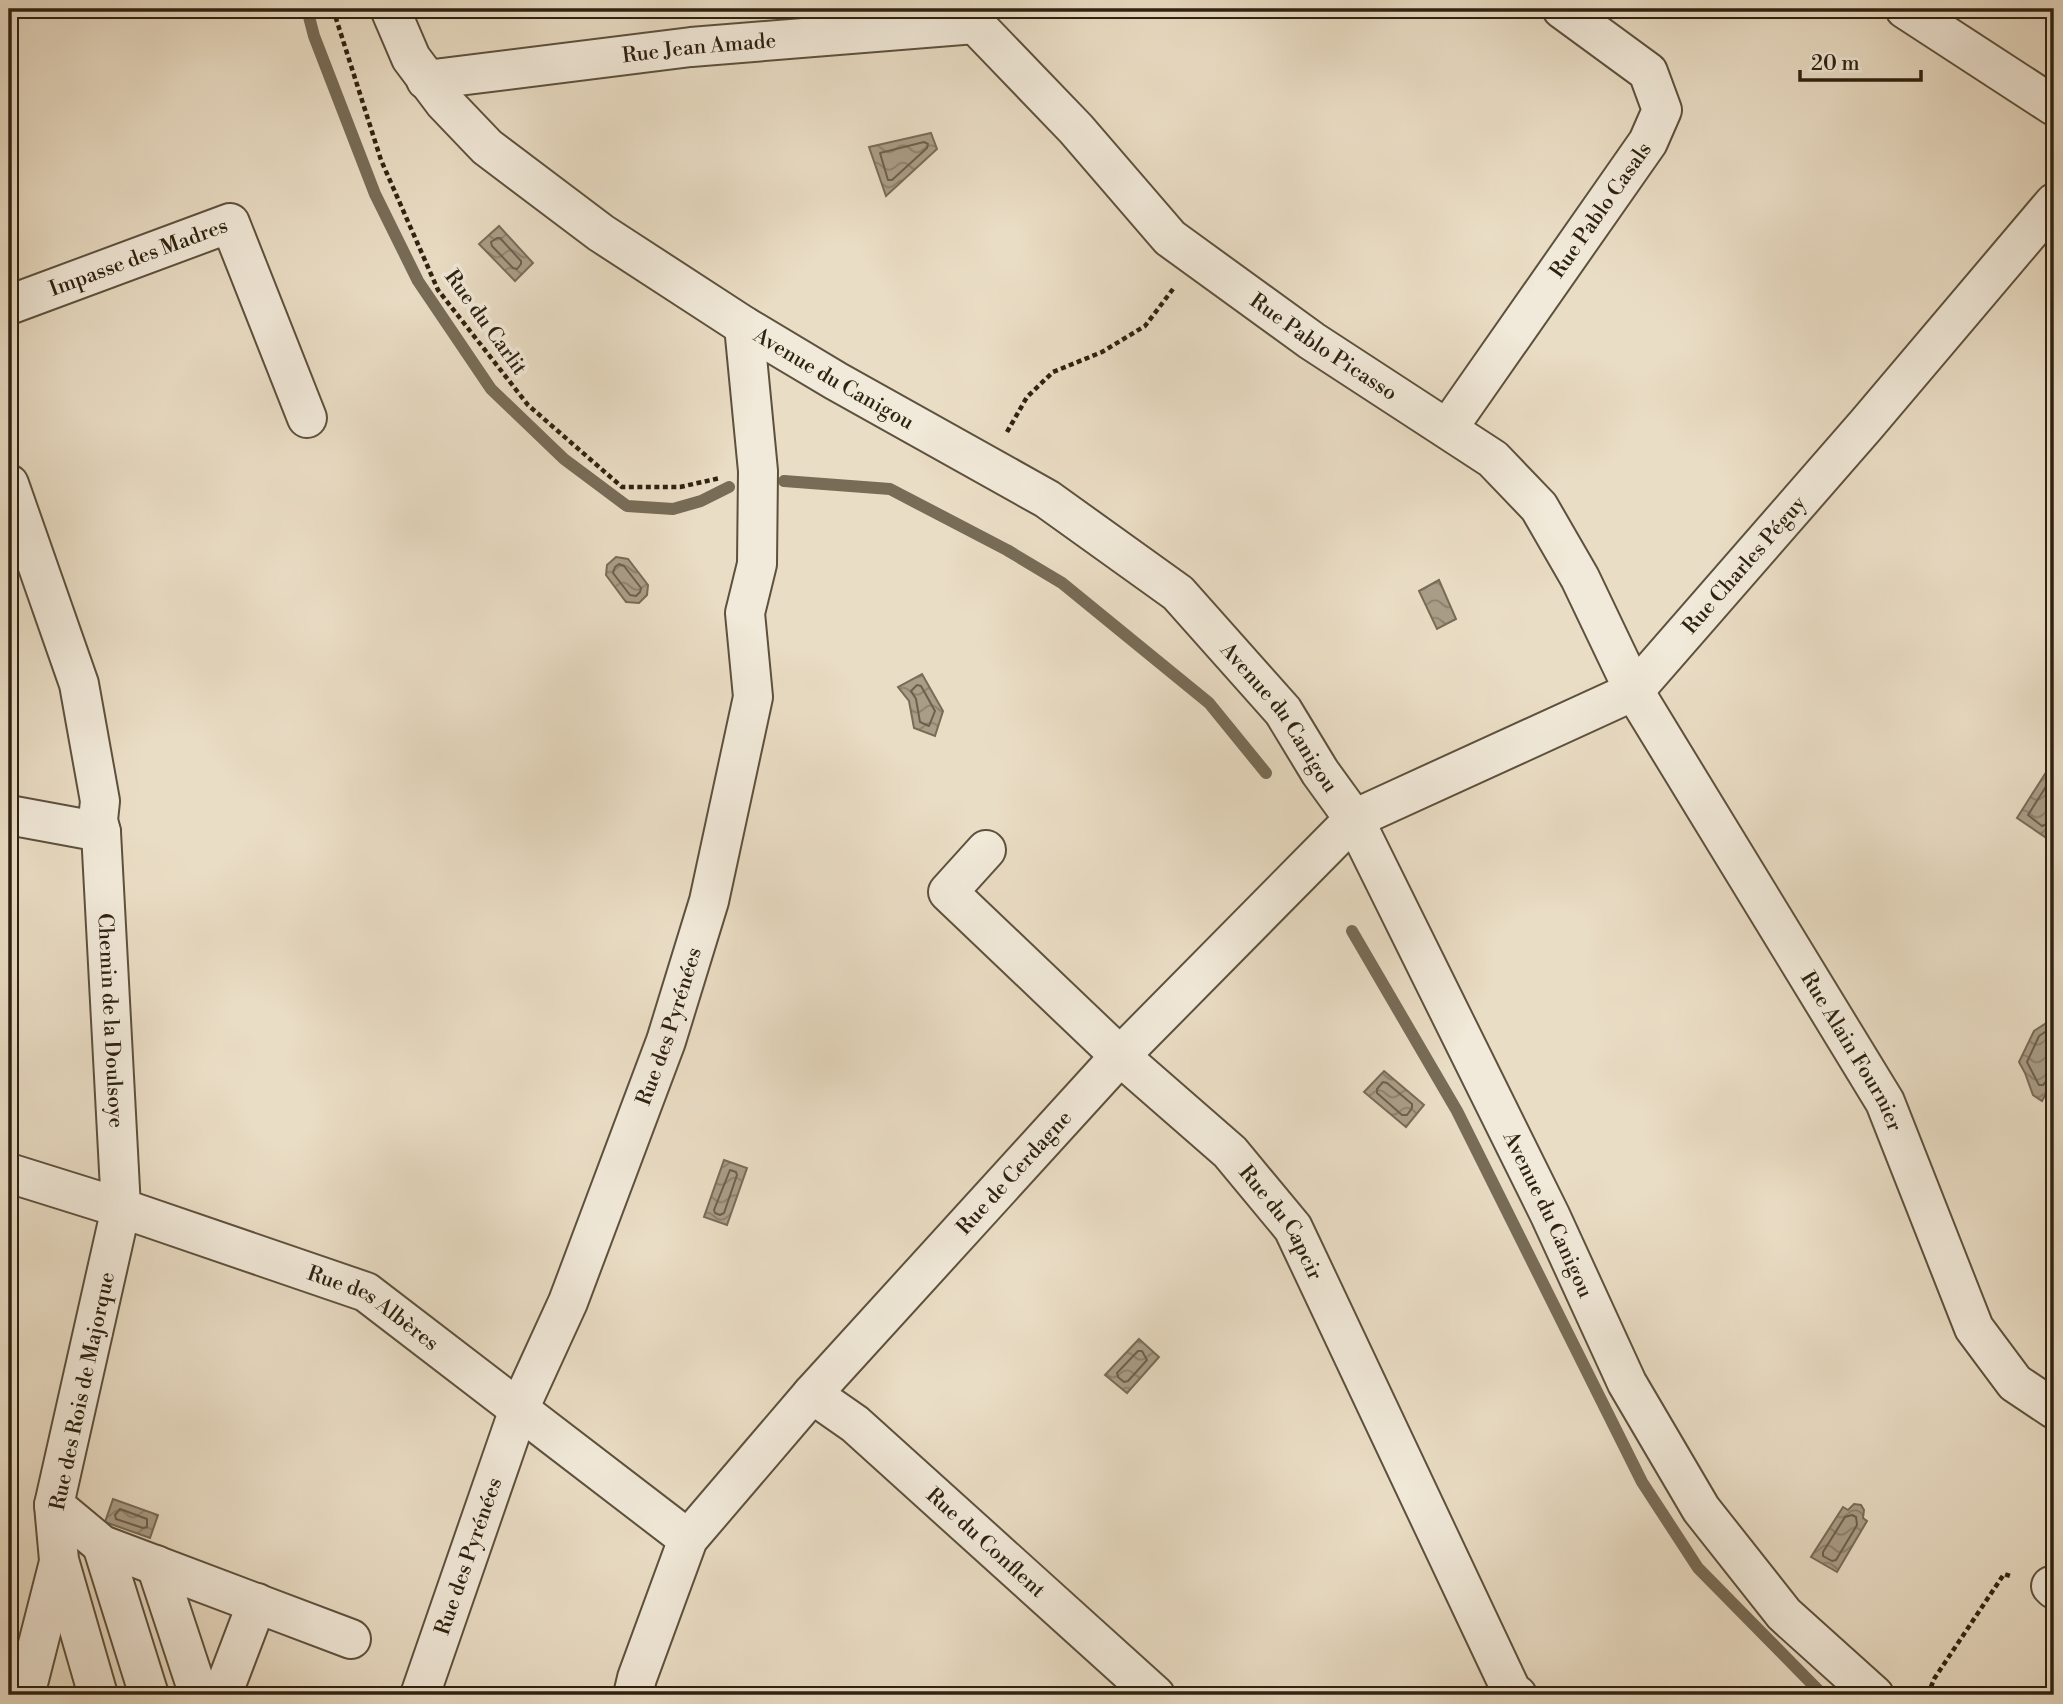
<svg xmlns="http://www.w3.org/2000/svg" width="2063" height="1704" font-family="'Libre Bodoni',serif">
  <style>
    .water { fill: url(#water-waves); stroke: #786c57; stroke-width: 2 }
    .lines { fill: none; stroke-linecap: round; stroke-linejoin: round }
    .shore { stroke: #6c604c; stroke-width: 2 }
    .stream { stroke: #786c57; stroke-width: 12 }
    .minor-casing { stroke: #5d513d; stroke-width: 42 }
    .path { stroke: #2e2210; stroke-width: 4.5; stroke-dasharray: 5 3.5; stroke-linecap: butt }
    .minor { stroke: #f1e9d9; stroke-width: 38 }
    .labels { text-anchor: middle; stroke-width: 7; stroke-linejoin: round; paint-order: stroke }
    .street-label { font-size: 21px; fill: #2e2210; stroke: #f1e9d9 }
  </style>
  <defs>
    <pattern id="water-waves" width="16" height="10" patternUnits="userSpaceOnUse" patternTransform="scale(1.75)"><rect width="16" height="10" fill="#aa9d87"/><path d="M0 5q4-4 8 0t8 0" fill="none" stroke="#8b806d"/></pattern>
  </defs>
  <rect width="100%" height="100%" fill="#eaddc5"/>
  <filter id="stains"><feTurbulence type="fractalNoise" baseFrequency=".00286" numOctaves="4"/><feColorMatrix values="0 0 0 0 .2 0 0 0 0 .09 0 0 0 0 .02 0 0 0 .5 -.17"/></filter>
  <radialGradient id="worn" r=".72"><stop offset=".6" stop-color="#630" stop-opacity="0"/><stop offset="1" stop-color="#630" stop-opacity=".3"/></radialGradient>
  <!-- water -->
  <g class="water">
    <polygon points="931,133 937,149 886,196 869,147"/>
    <polygon points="499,226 533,263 515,281 479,244"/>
    <polygon points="616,557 628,559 648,585 647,595 639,603 626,602 606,575 607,565"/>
    <polygon points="1439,580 1456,619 1437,629 1419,591"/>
    <polygon points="922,674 943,711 935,736 914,728 909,701 898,687"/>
    <polygon points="2050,766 2054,768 2054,824 2045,837 2017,818"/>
    <polygon points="2054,1018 2054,1079 2042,1101 2033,1095 2025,1073 2019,1062 2034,1031"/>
    <polygon points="1384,1071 1424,1105 1406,1127 1364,1092"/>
    <polygon points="724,1160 747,1168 727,1225 704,1217"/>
    <polygon points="1139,1339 1159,1357 1127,1393 1105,1375"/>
    <polygon points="113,1499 158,1515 150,1538 105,1522"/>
    <polygon points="1854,1504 1861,1505 1864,1510 1863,1518 1867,1521 1837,1572 1811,1557 1843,1507 1848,1510"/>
  </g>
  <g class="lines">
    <!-- shore -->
    <g class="shore">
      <polygon points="924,142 928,144 927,148 892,180 888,180 880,153"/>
      <polygon points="497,238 500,238 521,261 521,264 517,269 513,268 492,246 491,242"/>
      <polygon points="619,564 624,566 641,588 640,592 636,596 630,595 613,573 615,567"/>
      <polygon points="917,685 921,686 935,711 929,726 920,722 916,699 911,691"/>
      <polyline points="2054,774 2028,815 2042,826 2054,821"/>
      <polyline points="2054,1026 2039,1036 2027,1062 2039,1085 2043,1085 2049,1078 2054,1077"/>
      <polygon points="1383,1082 1387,1083 1412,1104 1412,1108 1407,1115 1402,1115 1377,1093 1377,1089"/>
      <polygon points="730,1170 736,1172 737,1175 724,1213 720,1215 715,1213 714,1210"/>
      <polygon points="1138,1351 1142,1351 1147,1360 1128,1381 1124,1382 1118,1377 1117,1373"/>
      <polygon points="120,1509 147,1519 147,1527 143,1528 116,1519 115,1515"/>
      <polygon points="1852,1515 1856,1517 1857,1525 1836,1560 1832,1561 1823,1556 1823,1552 1845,1517"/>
    </g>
    <!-- stream -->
    <g class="stream">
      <polyline points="307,9 314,36 375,194 418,281 491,389 564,459 627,506 673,509 701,501 729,487"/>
      <polyline points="784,481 890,489 1007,550 1062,583 1209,703 1266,773"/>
      <polyline points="1352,931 1457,1111 1642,1482 1698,1568 1823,1695"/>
    </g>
    <defs>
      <g id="minor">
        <path id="s1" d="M 390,9 L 411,58 L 444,102 L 487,147 L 601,233 L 744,326 L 836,381 L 1047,499 L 1178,593 L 1283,711 L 1320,772 L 1354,819 L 1550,1215 L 1627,1383 L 1701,1509 L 1784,1614 L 1874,1695"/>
        <polyline points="1905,9 2054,106"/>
        <path id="s2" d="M 975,24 L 1076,129 L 1170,238 L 1312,341 L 1493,459 L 1539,507 L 1580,578 L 1634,691 L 1885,1102 L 1974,1328 L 2015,1383 L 2054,1409"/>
        <path id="s3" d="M 426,80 L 691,47 L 975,24"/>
        <path id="s4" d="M 9,305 L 230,223 L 307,418"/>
        <path id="s5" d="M 1448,428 L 1648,142 L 1662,110 L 1648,72 L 1562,9"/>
        <path id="s6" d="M 9,484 L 79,684 L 100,801 L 98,820 L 101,832 L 121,1208 L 54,1505 L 59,1560 L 98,1695"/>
        <polyline points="9,815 101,832"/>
        <path id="s7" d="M 986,850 L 948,892 L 1120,1056 L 1230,1152 L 1293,1228 L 1512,1692 L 1517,1695"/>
        <path id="s8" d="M 9,1173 L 121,1208 L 366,1292 L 688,1539"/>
        <path id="s9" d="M 812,1394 L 855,1424 L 1155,1695"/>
        <polyline points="54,1505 102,1545 351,1639"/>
        <polyline points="102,1545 149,1695"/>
        <polyline points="156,1565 199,1695"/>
        <polyline points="2051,1586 2054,1589"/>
        <polyline points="25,1695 59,1562"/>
        <polyline points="222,1695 257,1603"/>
        <path id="s10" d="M 420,1695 L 519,1409 L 568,1302 L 666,1041 L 709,901 L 753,697 L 745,613 L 757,564 L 758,471 L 744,326"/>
        <path id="s11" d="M 633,1695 L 637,1678 L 688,1539 L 812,1394 L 1120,1056 L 1354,819 L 1634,691 L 1866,425 L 2054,203"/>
      </g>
    </defs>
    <!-- minor casing -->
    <use href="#minor" class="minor-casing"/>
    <!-- path -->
    <g class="path">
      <polyline points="333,9 381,160 438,290 528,405 622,487 680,487 720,478"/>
      <polyline points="1007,432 1027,397 1053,372 1102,352 1145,326 1173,289"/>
      <polyline points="1928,1695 1934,1679 2004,1574 2013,1577"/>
    </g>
    <!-- minor -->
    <use href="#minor" class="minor"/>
  </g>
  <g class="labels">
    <!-- street labels -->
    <g class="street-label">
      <text dy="7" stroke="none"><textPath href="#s3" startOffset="275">Rue Jean Amade</textPath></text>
      <text dy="7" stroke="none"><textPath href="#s5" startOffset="266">Rue Pablo Casals</textPath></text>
      <text dy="7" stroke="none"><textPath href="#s4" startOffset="138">Impasse des Madres</textPath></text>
      <text transform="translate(486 322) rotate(54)" y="7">Rue du Carlit</text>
      <text dy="7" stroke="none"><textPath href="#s2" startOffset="478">Rue Pablo Picasso</textPath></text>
      <text dy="7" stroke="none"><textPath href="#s1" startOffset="588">Avenue du Canigou</textPath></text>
      <text dy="7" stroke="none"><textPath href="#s11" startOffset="1622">Rue Charles Péguy</textPath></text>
      <text dy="7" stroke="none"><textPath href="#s1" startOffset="1155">Avenue du Canigou</textPath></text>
      <text dy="7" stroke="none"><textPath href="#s6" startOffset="551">Chemin de la Doulsoye</textPath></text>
      <text dy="7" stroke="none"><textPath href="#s10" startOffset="714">Rue des Pyrénées</textPath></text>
      <text dy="7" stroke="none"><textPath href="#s2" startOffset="1376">Rue Alain Fournier</textPath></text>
      <text dy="7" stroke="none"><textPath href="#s11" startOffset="656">Rue de Cerdagne</textPath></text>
      <text dy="7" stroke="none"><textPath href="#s1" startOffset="1722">Avenue du Canigou</textPath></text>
      <text dy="7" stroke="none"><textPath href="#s7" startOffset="528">Rue du Capcir</textPath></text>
      <text dy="7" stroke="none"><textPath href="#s8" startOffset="390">Rue des Albères</textPath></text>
      <text transform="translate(82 1391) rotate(-78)" y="7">Rue des Rois de Majorque</text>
      <text dy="7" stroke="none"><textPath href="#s9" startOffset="229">Rue du Conflent</textPath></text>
      <text dy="7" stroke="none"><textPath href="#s10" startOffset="147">Rue des Pyrénées</textPath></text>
    </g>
  </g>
  <!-- margin -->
  <rect width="2063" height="1704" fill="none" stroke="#eaddc5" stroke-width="35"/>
  <rect x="10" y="10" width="2042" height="1683" fill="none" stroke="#2e2210" stroke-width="3.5"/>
  <rect x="18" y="18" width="2028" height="1669" fill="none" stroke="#2e2210" stroke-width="2"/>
  <!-- scale -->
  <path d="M1800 70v10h121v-10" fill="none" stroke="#2e2210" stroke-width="3.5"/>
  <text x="1811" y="70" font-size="21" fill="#2e2210" stroke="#f1e9d9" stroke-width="5" paint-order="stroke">20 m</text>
  <rect width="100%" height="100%" filter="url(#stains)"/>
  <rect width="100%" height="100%" fill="url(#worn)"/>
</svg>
